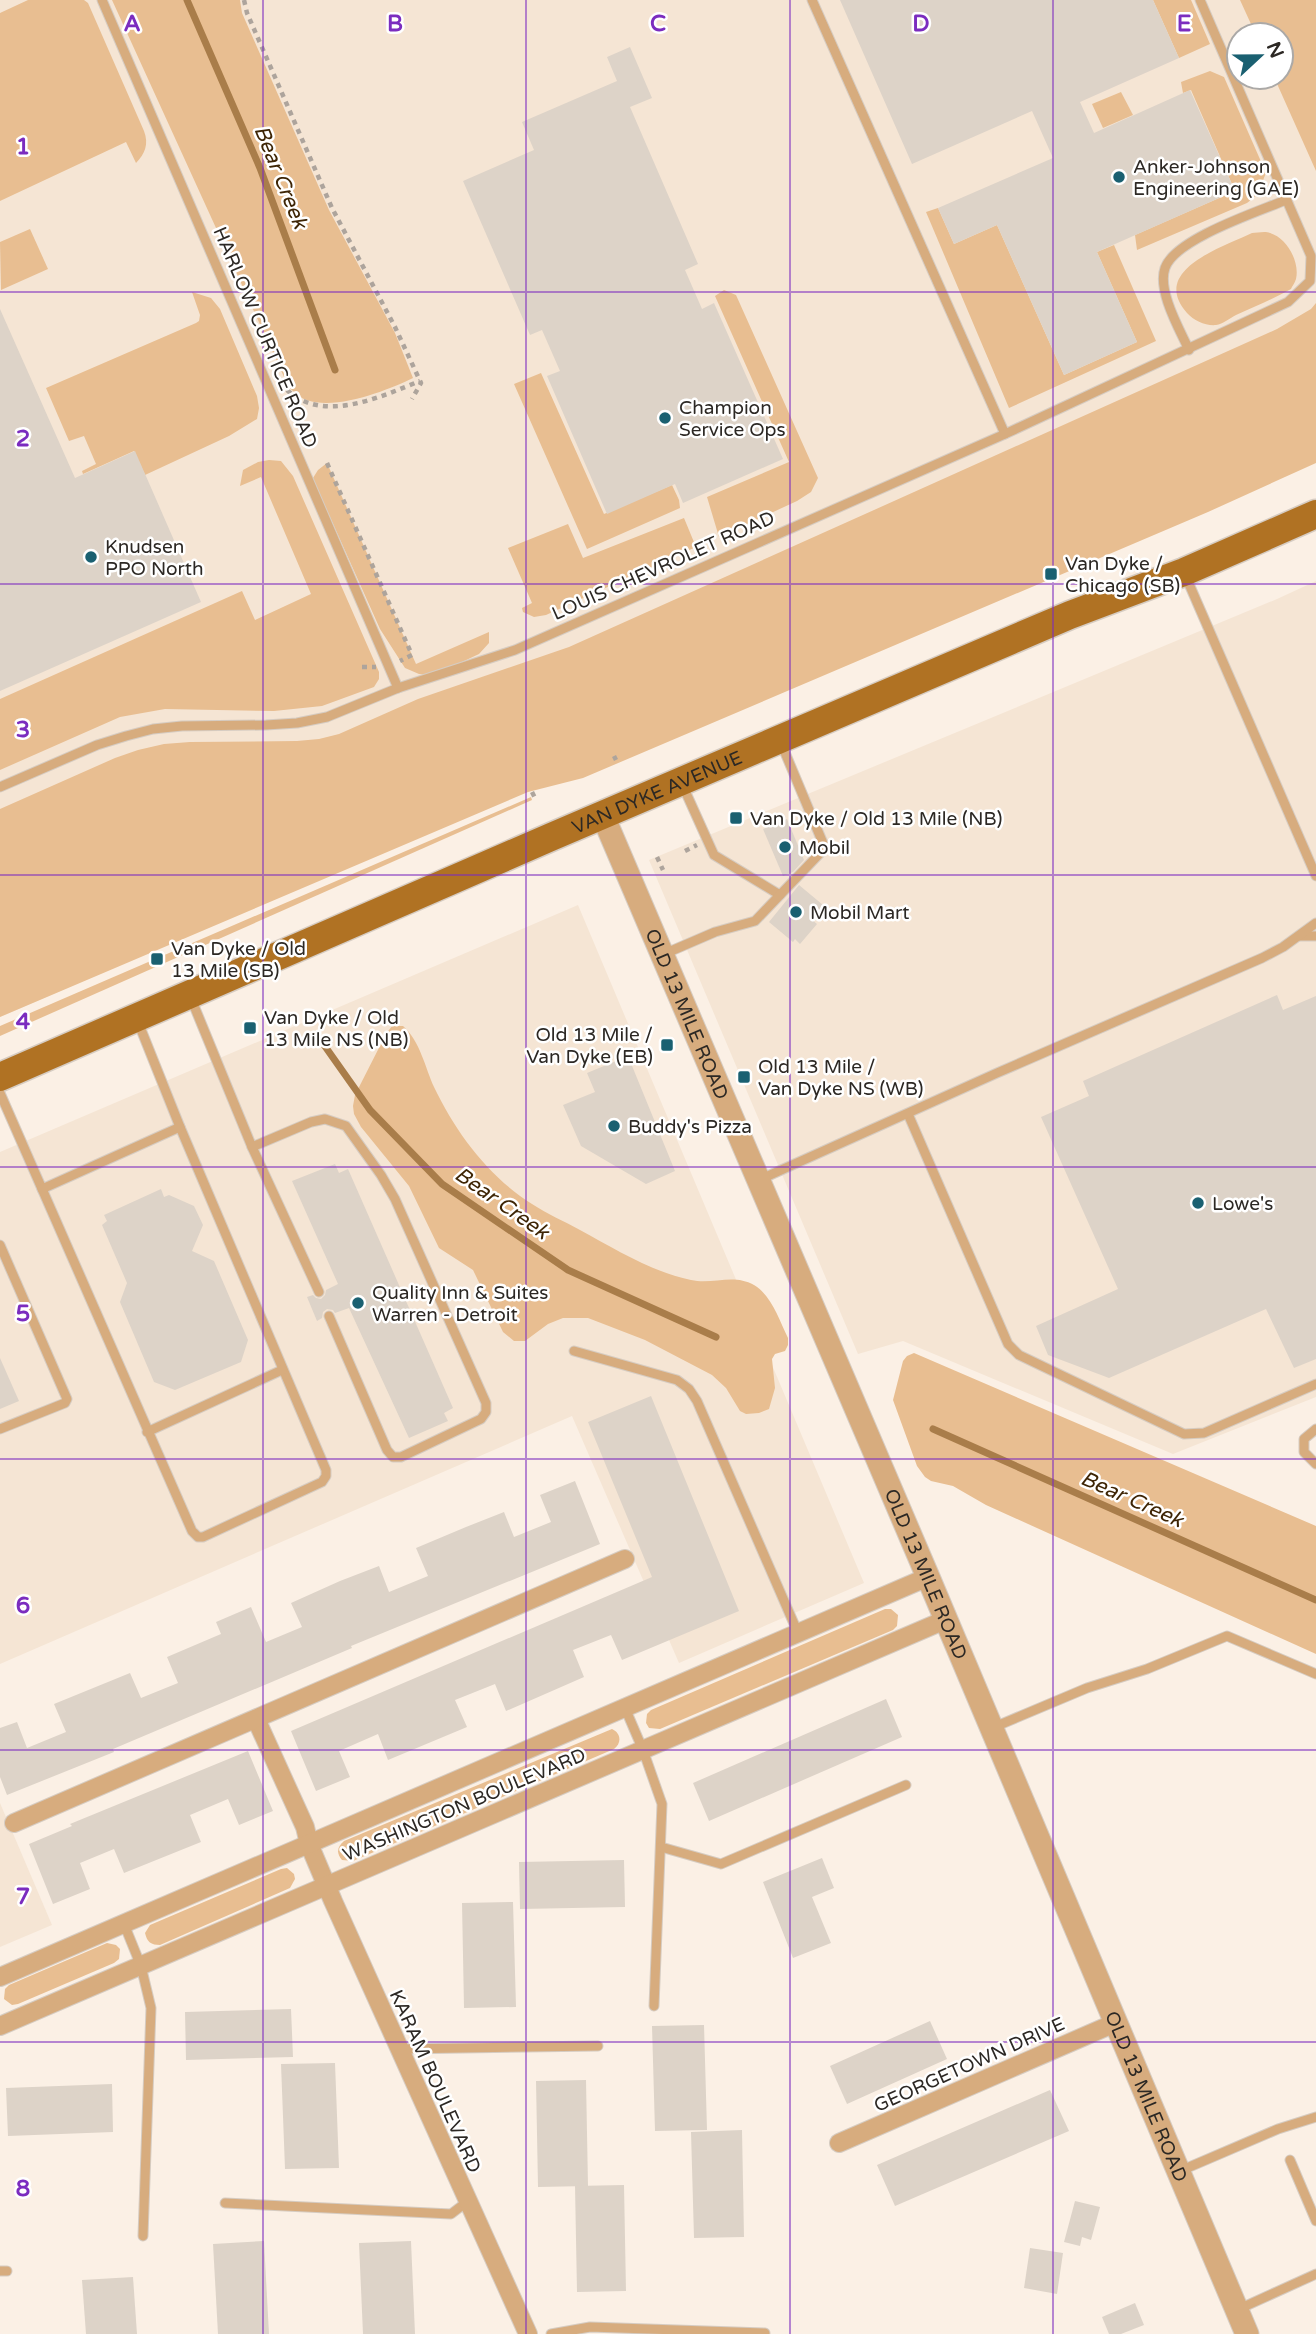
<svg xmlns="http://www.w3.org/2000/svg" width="1316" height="2334" font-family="'Varela Round',sans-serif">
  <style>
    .built { fill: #f5e5d4; fill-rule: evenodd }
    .green { fill: #e8be91 }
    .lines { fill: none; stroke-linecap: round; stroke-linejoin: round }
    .stream { stroke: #a97d4a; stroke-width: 7 }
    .building { fill: #ddd3c8 }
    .service-casing { stroke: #d6ccc2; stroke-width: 11 }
    .minor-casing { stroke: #d6ccc2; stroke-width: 20 }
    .tertiary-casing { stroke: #d6ccc2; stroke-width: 25 }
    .primary-casing { stroke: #d6ccc2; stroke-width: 31 }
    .path { stroke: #ada49c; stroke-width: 4.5; stroke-dasharray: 5 5; stroke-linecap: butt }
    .service { stroke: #d7ac7e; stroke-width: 9 }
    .minor { stroke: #d7ac7e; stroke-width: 18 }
    .tertiary { stroke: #d7ac7e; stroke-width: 23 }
    .primary { stroke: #b07223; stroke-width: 28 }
    .grid { fill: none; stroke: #7b2cbf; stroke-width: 2; stroke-opacity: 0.55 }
    .poi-dot { fill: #1a6071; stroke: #fff; stroke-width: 2.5 }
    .labels { text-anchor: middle; stroke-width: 5; stroke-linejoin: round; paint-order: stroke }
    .poi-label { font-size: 19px; fill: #2c2824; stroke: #fff; text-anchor: start }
    .street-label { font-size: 19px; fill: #2c2824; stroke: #fff }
    .water-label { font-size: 21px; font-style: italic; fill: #3e2505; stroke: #fff }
    .grid-label { font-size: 23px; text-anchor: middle; font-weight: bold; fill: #7b2cbf; stroke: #fff; stroke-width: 5; stroke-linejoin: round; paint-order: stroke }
  </style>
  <rect width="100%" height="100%" fill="#fbf0e5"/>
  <!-- built -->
  <g class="built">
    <path d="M 0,0 L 1316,0 L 1316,446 L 0,1017 ZM 1239,35 L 1281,35 L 1281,77 L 1239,77 Z"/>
    <polygon points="1316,581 1316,1397 1173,1454 903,1341 858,1354 649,860 1277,599"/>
    <polygon points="578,905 864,1583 679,1663 572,1416 0,1664 0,1152"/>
    <polygon points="0,1803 52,1925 0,1947"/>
  </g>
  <!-- green -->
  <g class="green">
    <path d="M 28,0 L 84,0 L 88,3 L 144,131 C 149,144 145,154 136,163 L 126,142 L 0,201 L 0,13 Z"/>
    <path d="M 112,0 L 240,0 L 242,13 L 329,210 L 395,333 L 413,378 C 386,391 318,419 293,391 C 289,388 287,382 284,377 Z"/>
    <polygon points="1153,0 1191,0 1210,44 1179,58"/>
    <polygon points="1240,0 1316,0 1316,171 1274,77 1281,77 1281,35 1256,35"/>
    <polygon points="1210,71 1224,77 1266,173 1257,195 1247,203 1137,250 1135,235 1235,191 1191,90 1183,93 1181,82"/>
    <polygon points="1121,92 1133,115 1103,128 1092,104"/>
    <polygon points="938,208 954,244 997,225 1064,375 1137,342 1097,252 1114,245 1156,341 1009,408 926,212"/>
    <polygon points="30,229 48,269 1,290 0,242"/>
    <path d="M 1252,233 C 1257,233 1265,231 1270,233 C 1287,238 1300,262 1296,279 C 1295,283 1292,286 1291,289 C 1273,299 1254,307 1236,315 C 1230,318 1223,324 1216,325 C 1206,326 1194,321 1187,313 C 1149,270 1223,247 1252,233 Z"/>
    <polygon points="724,290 736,295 818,478 811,492 797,501 719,537 707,497 789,462 715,296"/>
    <polygon points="192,292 211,298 220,309 257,396 259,408 257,419 229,436 145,475 134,451 83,474 82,471 96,464 84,436 69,441 46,388 196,323 199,321 200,315"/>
    <polygon points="1316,303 1316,463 1208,512 583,778 528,792 0,1017 0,809 115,758 138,750 164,744 190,742 297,741 319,739 339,734 418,699 569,647 1277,329 1311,309"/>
    <polygon points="541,373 604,514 672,485 679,500 680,508 587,549 514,384"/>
    <polygon points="269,460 281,461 293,476 379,672 379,679 374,687 322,706 274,711 165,709 120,717 0,770 0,699 242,591 255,620 311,594 261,477 240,486 243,470 258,462"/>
    <polygon points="327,463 416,664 489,632 489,643 479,654 445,670 428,675 419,674 405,668 380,629 317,488 313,478 318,470"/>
    <polygon points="684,518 696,547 546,615 534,617 523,612 522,608 532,603 508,548 568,524 583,558"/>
    <polygon points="531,797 532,800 0,1036 0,1026"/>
    <path d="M 392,1026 L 403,1026 C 420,1041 425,1067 434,1087 C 456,1133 489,1177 532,1204 C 547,1214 564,1221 580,1230 C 615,1249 652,1272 691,1280 C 713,1285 733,1273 754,1285 C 772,1296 779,1320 788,1338 L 788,1345 L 785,1351 L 775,1354 L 772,1359 L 775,1388 L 769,1409 L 759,1413 L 746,1414 L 740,1411 L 726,1388 L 712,1375 L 645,1340 L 588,1318 L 563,1318 L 548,1324 L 525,1341 L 514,1341 L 503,1332 L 473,1270 L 439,1248 L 409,1186 L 361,1127 L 354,1114 L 353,1106 L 355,1095 L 386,1034 Z"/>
    <polygon points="914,1353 1316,1526 1316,1654 986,1505 953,1486 931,1481 925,1477 917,1466 893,1400 903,1361 907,1356"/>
    <polygon points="885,1609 891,1609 898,1615 897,1626 893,1630 660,1729 649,1728 646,1723 647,1714 651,1710"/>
    <path d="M 612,1729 C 621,1733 622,1743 614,1749 L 353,1861 L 342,1860 C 336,1853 337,1847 344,1841 Z"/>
    <path d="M 287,1868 L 294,1874 L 295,1879 L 290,1888 L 160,1945 C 151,1945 147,1942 145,1933 L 150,1925 L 281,1869 Z"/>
    <polygon points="107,1943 116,1945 120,1949 119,1959 114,1963 18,2004 12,2005 4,1999 5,1989 9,1985"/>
  </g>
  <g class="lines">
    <!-- stream -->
    <g class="stream">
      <polyline points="187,0 260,168 335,370"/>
      <polyline points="317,1035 370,1110 442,1184 568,1270 716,1337"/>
      <polyline points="933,1429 1316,1600"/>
    </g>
  </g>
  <!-- building -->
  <g class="building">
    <polygon points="840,0 1153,0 1179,58 1080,102 1094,133 1190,90 1235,191 1097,252 1137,342 1064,375 997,225 954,244 938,208 1053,158 1032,111 912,164"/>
    <polygon points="630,47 652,98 630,107 698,264 685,270 702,309 714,303 783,459 683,503 675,484 607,514 547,376 560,371 542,330 530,335 463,181 534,150 522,122 617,81 607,57"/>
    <polygon points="0,309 75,478 135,451 201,602 0,691"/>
    <polygon points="787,819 804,860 793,872 783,876 763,829"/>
    <polygon points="799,885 823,905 811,919 817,924 800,944 795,939 793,942 769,922"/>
    <polygon points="1277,995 1283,1010 1316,996 1316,1359 1294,1368 1266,1309 1109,1378 1048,1355 1036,1326 1118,1289 1041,1117 1089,1096 1083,1081"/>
    <polygon points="628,1056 675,1171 646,1184 581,1146 563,1105 595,1092 587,1073"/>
    <polygon points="335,1164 339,1173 348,1169 453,1408 444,1413 448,1421 409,1438 349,1308 335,1313 333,1310 327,1309 323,1312 322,1318 317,1321 307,1297 313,1295 316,1298 321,1299 325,1295 326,1290 338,1284 292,1181"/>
    <polygon points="161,1189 164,1197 169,1195 194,1206 203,1225 192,1251 214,1261 248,1340 241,1362 175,1390 154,1382 120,1302 127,1283 102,1225 107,1221 104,1215"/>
    <polygon points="0,1358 19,1401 0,1409"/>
    <polygon points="651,1396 739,1611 622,1660 611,1635 573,1650 584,1677 506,1711 495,1684 455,1700 467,1727 388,1760 378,1734 339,1751 350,1777 316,1791 291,1731 652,1577 588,1422"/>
    <polygon points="575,1481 600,1544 351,1646 352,1648 113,1749 114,1752 7,1795 0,1777 0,1728 17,1722 27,1748 66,1732 54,1704 130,1673 141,1698 178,1683 167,1657 221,1634 216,1622 251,1607 266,1642 302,1627 291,1603 340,1581 379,1566 389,1592 428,1576 416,1548 466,1527 504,1512 514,1537 551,1522 540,1495"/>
    <polygon points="886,1699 902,1737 709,1821 693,1783"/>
    <polygon points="248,1751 273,1811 239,1825 228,1799 190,1815 201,1842 124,1873 114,1849 80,1863 90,1889 53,1904 29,1844 72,1826 70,1824"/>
    <polygon points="822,1858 834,1888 812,1897 831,1943 793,1958 763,1882"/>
    <polygon points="624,1860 625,1907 520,1909 519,1862"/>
    <polygon points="513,1902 516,2007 464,2008 462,1903"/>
    <polygon points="291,2009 293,2057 186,2060 185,2012"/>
    <polygon points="930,2021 947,2059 847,2104 830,2066"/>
    <polygon points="704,2025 707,2130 655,2131 652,2026"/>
    <polygon points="335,2063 339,2168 285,2169 281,2064"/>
    <polygon points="586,2080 588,2186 538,2187 536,2081"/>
    <polygon points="112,2084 113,2132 8,2136 6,2088"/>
    <polygon points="1050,2090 1069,2131 895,2206 877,2165"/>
    <polygon points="742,2130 744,2237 694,2238 691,2132"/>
    <polygon points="624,2185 626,2291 577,2292 575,2186"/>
    <polygon points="1075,2201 1100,2207 1091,2240 1082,2237 1080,2246 1064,2242"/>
    <polygon points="264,2241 269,2334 218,2334 213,2244"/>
    <polygon points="411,2241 415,2334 363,2334 359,2243"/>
    <polygon points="1030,2248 1063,2253 1057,2294 1024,2288"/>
    <polygon points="133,2277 137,2334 86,2334 82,2280"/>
    <polygon points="1135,2303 1144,2325 1121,2334 1109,2334 1102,2317"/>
  </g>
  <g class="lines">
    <defs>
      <g id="service">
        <polyline points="102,0 398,688"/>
        <polyline points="812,0 1005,434"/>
        <path d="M 1189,350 C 1180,330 1157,291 1165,268 C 1175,239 1257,212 1286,200"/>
        <polyline points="1186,577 1316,876"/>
        <polyline points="682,784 714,855 780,895"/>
        <polyline points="0,787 97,745 126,736 153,729 182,726 266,725 297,723 327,717 398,688 515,650 1005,434 1288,302 1310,281 1311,256 1200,0"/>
        <polyline points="1300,936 1316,936"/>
        <polyline points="664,954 715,932 755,921 825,848 781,743"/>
        <polyline points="190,996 252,1147 319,1292"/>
        <polyline points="0,1093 192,1531 198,1537 203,1537 322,1482 326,1476 326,1470 180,1127 138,1022"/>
        <polyline points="908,1114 1008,1344 1019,1355 1184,1434 1204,1433 1316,1384"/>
        <polyline points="252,1147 311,1122 325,1119 346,1126 381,1175 395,1199 486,1403 486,1412 481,1419 401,1457 393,1457 387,1450 329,1316"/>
        <polyline points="759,1180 997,1073 1262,958 1283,947 1316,923"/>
        <polyline points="42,1189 180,1127"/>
        <polyline points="0,1245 67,1399 65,1403 0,1429"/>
        <polyline points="574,1351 677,1380 689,1389 697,1401 798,1633"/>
        <polyline points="1316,1429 1304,1439 1304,1452 1316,1464"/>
        <polyline points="147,1432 282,1370"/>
        <polyline points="625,1708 643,1750 662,1804 654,2006"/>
        <polyline points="992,1728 1087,1688 1147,1669 1227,1636 1316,1674"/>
        <polyline points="661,1847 721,1864 906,1785"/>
        <polyline points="124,1924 141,1966 151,2008 143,2236"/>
        <polyline points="399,2049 598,2046"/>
        <polyline points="1290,2160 1316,2221"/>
        <polyline points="1180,2171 1278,2129 1316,2117"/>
        <polyline points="225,2203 451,2214 468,2201"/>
        <polyline points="0,2271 7,2271"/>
        <polyline points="1239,2309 1316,2274"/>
        <polyline points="551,2334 590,2327 765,2333"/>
      </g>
      <g id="minor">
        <polyline points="256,1719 305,1827 309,1844 333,1901 528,2334"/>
        <polyline points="14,1823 625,1559"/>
        <polyline points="0,1977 928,1577"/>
        <polyline points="0,2026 945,1620"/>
        <polyline points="839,2143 1115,2023"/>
      </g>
      <g id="tertiary">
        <path id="s1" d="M 603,816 L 928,1577 L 1247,2334"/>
      </g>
      <g id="primary">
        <path id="s2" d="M 0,1077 L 551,837 L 1070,615 L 1184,572 L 1316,514"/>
      </g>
    </defs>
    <!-- service casing -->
    <use href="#service" class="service-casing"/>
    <!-- minor casing -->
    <use href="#minor" class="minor-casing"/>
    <!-- tertiary casing -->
    <use href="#tertiary" class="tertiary-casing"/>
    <!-- primary casing -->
    <use href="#primary" class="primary-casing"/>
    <!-- path -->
    <g class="path">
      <polyline points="244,0 247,13 332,208 395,327 421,383 412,399"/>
      <path d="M 287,390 C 323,424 380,397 420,381"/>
      <polyline points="327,463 412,655 400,661"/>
      <polyline points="362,667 376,667"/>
      <polyline points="614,756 616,760"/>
      <polyline points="532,792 535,798"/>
      <polyline points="685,851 697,845"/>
      <polyline points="657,857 663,870"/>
    </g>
    <!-- service -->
    <use href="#service" class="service"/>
    <!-- minor -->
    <use href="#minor" class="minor"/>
    <!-- tertiary -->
    <use href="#tertiary" class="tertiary"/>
    <!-- primary -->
    <use href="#primary" class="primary"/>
  </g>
  <!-- grid -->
  <path class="grid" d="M 263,0 L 263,2334M 526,0 L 526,2334M 790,0 L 790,2334M 1053,0 L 1053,2334M 0,292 L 1316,292M 0,584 L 1316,584M 0,875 L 1316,875M 0,1167 L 1316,1167M 0,1459 L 1316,1459M 0,1750 L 1316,1750M 0,2042 L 1316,2042"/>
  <!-- markers -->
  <g class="poi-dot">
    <circle cx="1119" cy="177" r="7"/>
    <circle cx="665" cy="418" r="7"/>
    <circle cx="91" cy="557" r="7"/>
    <rect x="1044" y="567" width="14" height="14" rx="3.5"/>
    <rect x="729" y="811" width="14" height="14" rx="3.5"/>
    <circle cx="785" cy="847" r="7"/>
    <circle cx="796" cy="912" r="7"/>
    <rect x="150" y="952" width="14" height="14" rx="3.5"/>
    <rect x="243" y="1021" width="14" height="14" rx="3.5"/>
    <rect x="660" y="1038" width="14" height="14" rx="3.5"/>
    <rect x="737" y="1070" width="14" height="14" rx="3.5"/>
    <circle cx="614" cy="1126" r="7"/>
    <circle cx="1198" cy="1203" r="7"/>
    <circle cx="358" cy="1303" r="7"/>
  </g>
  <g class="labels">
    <!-- poi labels -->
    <g class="poi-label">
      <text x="1133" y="173">Anker-Johnson<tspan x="1133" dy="22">Engineering (GAE)</tspan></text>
      <text x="679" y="414">Champion<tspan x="679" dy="22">Service Ops</tspan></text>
      <text x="105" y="553">Knudsen<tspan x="105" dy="22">PPO North</tspan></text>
      <text x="1065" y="570">Van Dyke /<tspan x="1065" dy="22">Chicago (SB)</tspan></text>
      <text x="750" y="825">Van Dyke / Old 13 Mile (NB)</text>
      <text x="799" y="854">Mobil</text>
      <text x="810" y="919">Mobil Mart</text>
      <text x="171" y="955">Van Dyke / Old<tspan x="171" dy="22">13 Mile (SB)</tspan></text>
      <text x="264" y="1024">Van Dyke / Old<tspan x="264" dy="22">13 Mile NS (NB)</tspan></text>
      <text x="653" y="1041" text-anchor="end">Old 13 Mile /<tspan x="653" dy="22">Van Dyke (EB)</tspan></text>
      <text x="758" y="1073">Old 13 Mile /<tspan x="758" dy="22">Van Dyke NS (WB)</tspan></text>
      <text x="628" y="1133">Buddy's Pizza</text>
      <text x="1212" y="1210">Lowe's</text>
      <text x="372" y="1299">Quality Inn &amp; Suites<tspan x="372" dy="22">Warren - Detroit</tspan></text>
    </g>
    <!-- street labels -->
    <g class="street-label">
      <text transform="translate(266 337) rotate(67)" y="7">HARLOW CURTICE ROAD</text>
      <text transform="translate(663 565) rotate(-24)" y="7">LOUIS CHEVROLET ROAD</text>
      <text dy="7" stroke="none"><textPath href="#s2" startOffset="716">VAN DYKE AVENUE</textPath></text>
      <text dy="7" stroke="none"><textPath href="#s1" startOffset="215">OLD 13 MILE ROAD</textPath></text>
      <text dy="7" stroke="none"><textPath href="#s1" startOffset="824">OLD 13 MILE ROAD</textPath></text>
      <text transform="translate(464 1804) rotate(-23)" y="7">WASHINGTON BOULEVARD</text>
      <text transform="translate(969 2064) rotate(-24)" y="7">GEORGETOWN DRIVE</text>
      <text transform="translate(436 2081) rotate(66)" y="7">KARAM BOULEVARD</text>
      <text dy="7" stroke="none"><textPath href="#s1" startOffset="1391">OLD 13 MILE ROAD</textPath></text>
    </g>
    <!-- water labels -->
    <g class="water-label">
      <text transform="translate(281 177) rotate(68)" y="7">Bear Creek</text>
      <text transform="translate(502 1203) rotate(35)" y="7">Bear Creek</text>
      <text transform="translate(1132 1499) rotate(24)" y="7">Bear Creek</text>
    </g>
  </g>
  <g class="grid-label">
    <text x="132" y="31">A</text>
    <text x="395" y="31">B</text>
    <text x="658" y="31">C</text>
    <text x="921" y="31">D</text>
    <text x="1184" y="31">E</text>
    <text x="23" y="154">1</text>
    <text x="23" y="446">2</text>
    <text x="23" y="737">3</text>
    <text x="23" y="1029">4</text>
    <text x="23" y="1321">5</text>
    <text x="23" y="1613">6</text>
    <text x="23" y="1904">7</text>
    <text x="23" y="2196">8</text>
  </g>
  <!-- north arrow -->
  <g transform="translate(1260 56) rotate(68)"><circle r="33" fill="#ffffff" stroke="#aba9a7" stroke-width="2"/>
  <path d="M0-5L12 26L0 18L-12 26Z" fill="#1a6071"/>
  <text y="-10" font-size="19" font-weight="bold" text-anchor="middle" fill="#2c2824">N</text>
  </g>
</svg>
